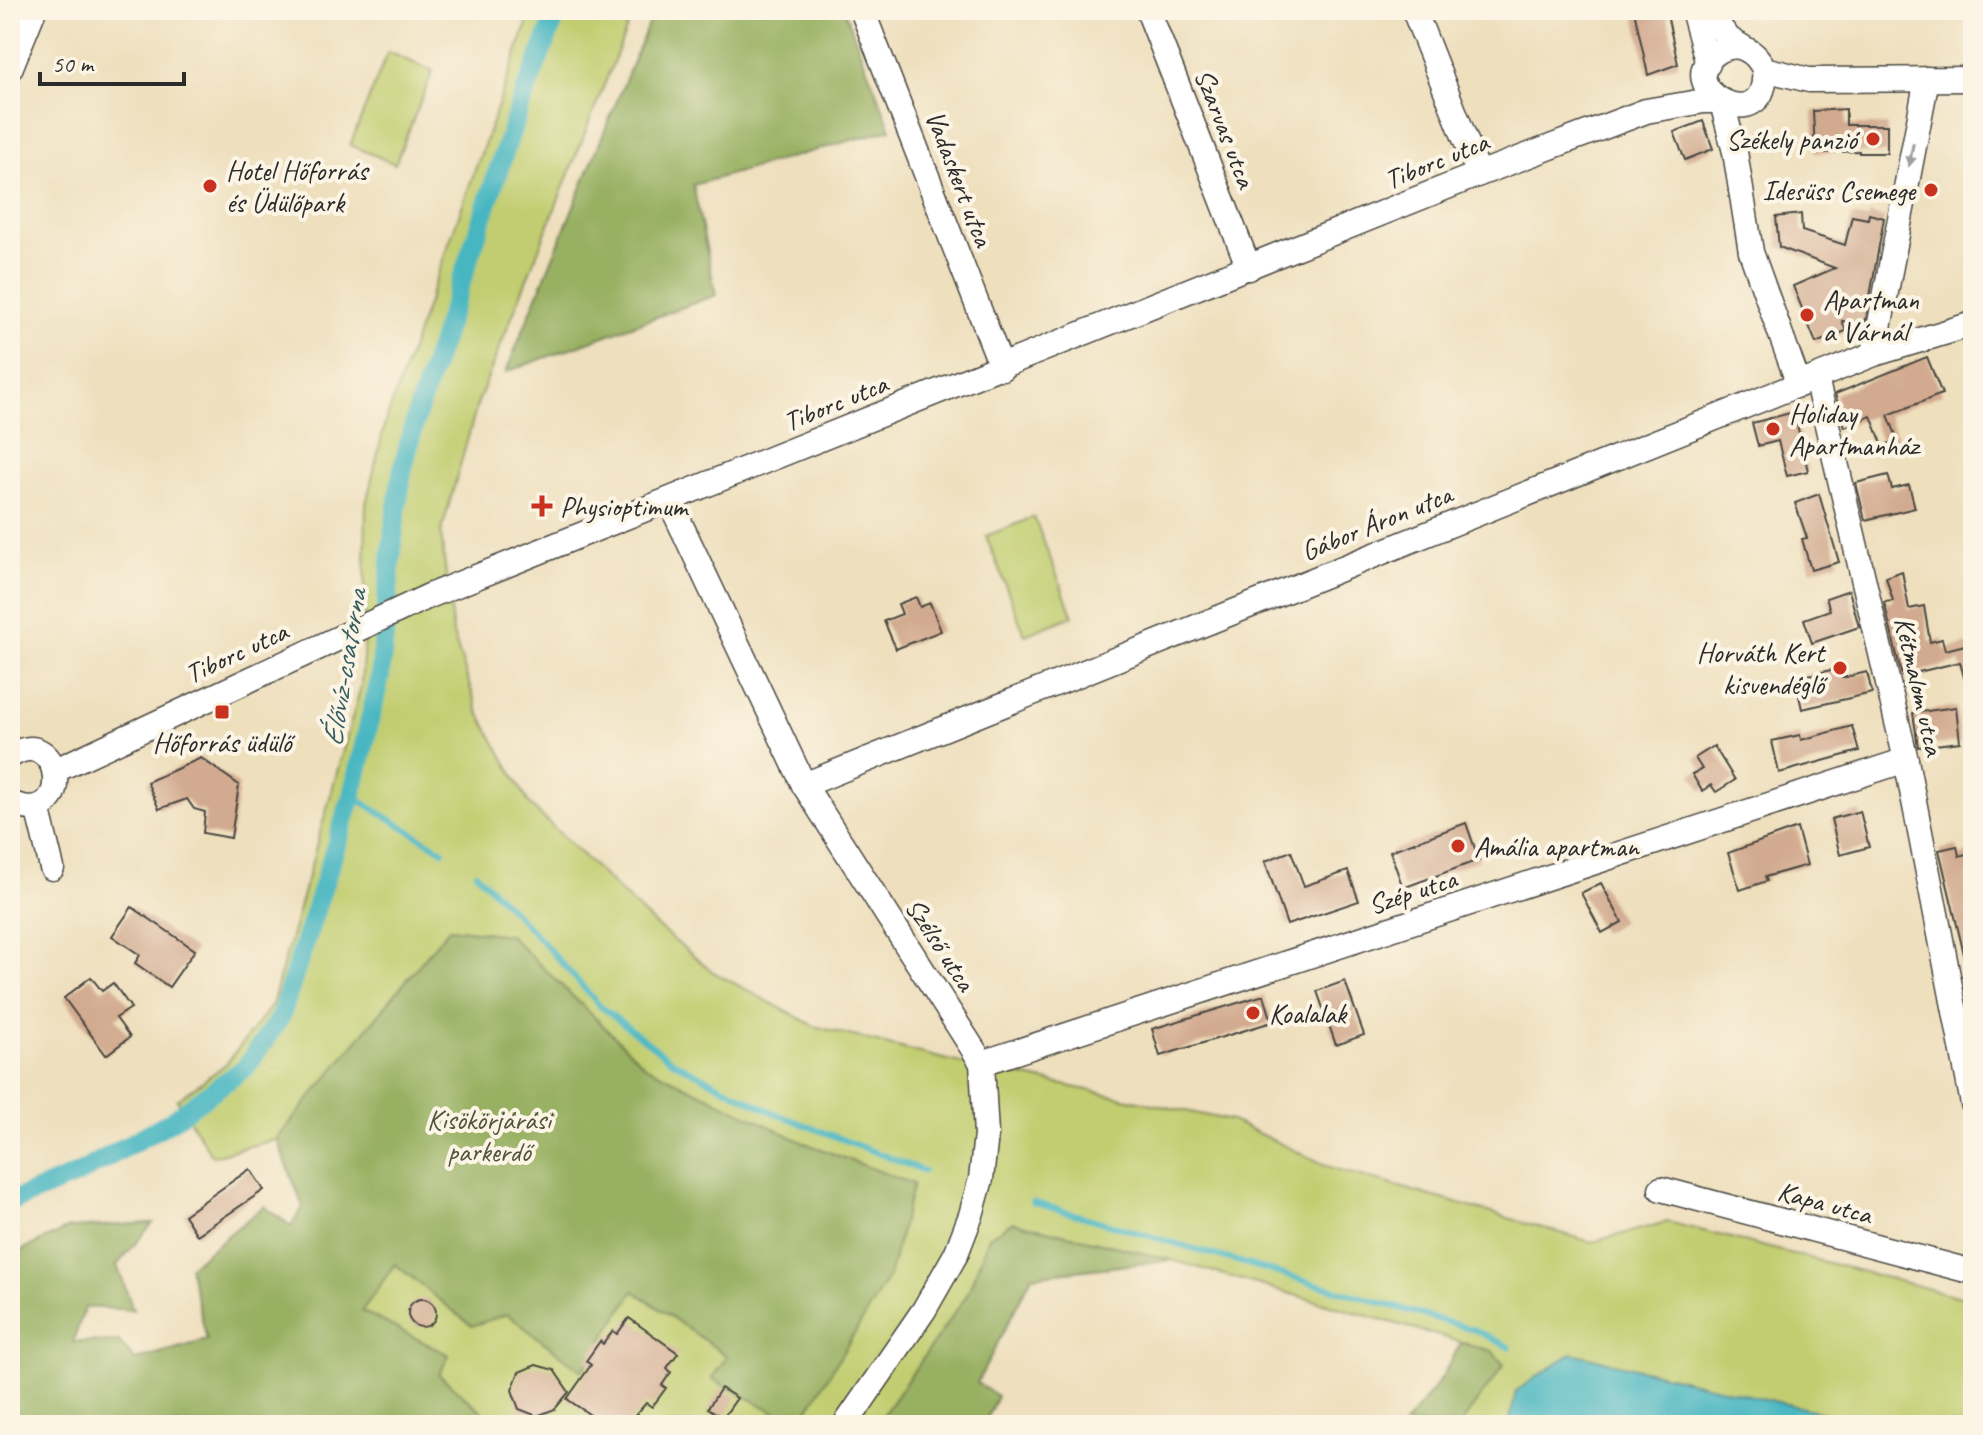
<svg xmlns="http://www.w3.org/2000/svg" width="1983" height="1435" font-family="Caveat,sans-serif">
  <style>
    .green { fill: #c1cd6f; stroke: #767c4d; stroke-width: 2 }
    .forest { fill: #98b062; stroke: #626e46; stroke-width: 2 }
    .water { fill: #47b6c1; stroke: #397076; stroke-width: 2 }
    .lines { fill: none; stroke-linecap: round; stroke-linejoin: round }
    .stream { stroke: #47b6c1; stroke-width: 6 }
    .canal { stroke: #47b6c1; stroke-width: 20 }
    .building { fill: #d2aa8f }
    .street-casing { stroke: #484641; stroke-width: 27 }
    .street { stroke: #fff; stroke-width: 24 }
    .oneway { fill: #a0a0a0 }
    .poi-dot { fill: #c8321e; stroke: #fcf5e5; stroke-width: 3 }
    .labels { text-anchor: middle; stroke-width: 8; stroke-linejoin: round; paint-order: stroke }
    .street-label { font-size: 28px; fill: #2b2b2b; stroke: #fcf5e5 }
    .poi-label { font-size: 28px; fill: #2b2b2b; stroke: #fcf5e5; text-anchor: start }
    .park-label { font-size: 28px; fill: #50543c; stroke: #fcf5e5 }
    .water-label { font-size: 30px; font-style: italic; fill: #355c60; stroke: #fcf5e5 }
  </style>
  <rect width="100%" height="100%" fill="#fcf5e5"/>
  <filter id="ink" filterUnits="userSpaceOnUse"><feTurbulence type="fractalNoise" baseFrequency=".0125" numOctaves="2"/><feDisplacementMap in="SourceGraphic" scale="16" xChannelSelector="R" yChannelSelector="G"/><feConvolveMatrix kernelMatrix="1 2 1 2 8 2 1 2 1" color-interpolation-filters="sRGB"/></filter>
  <filter id="wash" filterUnits="userSpaceOnUse"><feTurbulence type="fractalNoise" baseFrequency=".006" numOctaves="4" result="noise"/><feDisplacementMap in="SourceGraphic" scale="32" xChannelSelector="R" yChannelSelector="G"/><feGaussianBlur stdDeviation="1.8" result="paint"/><feColorMatrix in="noise" values="0 0 0 0 0 0 0 0 0 0 0 0 0 0 0 0 0 1.4 0 .05"/><feComposite in="paint" operator="in"/></filter>
  <g filter="url(#wash)">
    <rect width="100%" height="100%" fill="#eedfbd"/>
    <!-- green -->
    <g class="green">
      <polygon points="532,10 634,10 478,402 441,533 453,634 478,711 530,805 653,923 713,972 814,1026 956,1062 1232,1121 1330,1167 1592,1242 1668,1222 1973,1300 1973,1425 1460,1425 1504,1365 1492,1351 1172,1260 1013,1222 989,1237 967,1295 876,1425 498,1425 439,1374 448,1355 361,1311 395,1264 472,1326 507,1314 582,1371 634,1291 727,1356 712,1378 913,1184 802,1142 645,1066 509,935 450,928 277,1139 212,1156 177,1100 226,1064 272,1005 361,686 364,643 366,504 385,423"/>
      <polygon points="388,52 433,71 395,164 350,145"/>
      <polygon points="1034,517 1073,616 1025,635 986,536"/>
    </g>
    <!-- forest -->
    <g class="forest">
      <polygon points="654,10 844,10 891,129 693,185 716,295 506,372"/>
      <polygon points="449,928 509,935 645,1066 802,1142 913,1184 889,1276 799,1425 712,1379 727,1356 634,1291 582,1371 507,1314 472,1326 395,1264 362,1311 449,1355 439,1375 498,1425 10,1425 10,1256 68,1228 153,1223 117,1265 133,1310 85,1307 73,1342 119,1341 135,1360 207,1340 189,1267 264,1206 291,1226 303,1207 277,1139"/>
      <polygon points="1013,1222 1172,1260 1032,1276 977,1383 997,1396 984,1425 876,1425 967,1295 989,1237"/>
      <polygon points="1461,1343 1492,1351 1504,1365 1460,1425 1404,1425 1440,1380"/>
    </g>
    <!-- water -->
    <polygon class="water" points="1572,1353 1875,1425 1509,1425 1516,1391"/>
    <g class="lines">
      <!-- stream -->
      <g class="stream">
        <polyline points="352,796 443,851"/>
        <polyline points="476,873 540,939 600,1006 672,1061 774,1113 924,1171"/>
        <polyline points="1032,1202 1475,1330 1509,1347"/>
      </g>
      <!-- canal -->
      <polyline class="canal" points="10,1202 78,1174 171,1121 246,1067 281,1016 352,796 380,677 394,528 402,472 415,420 518,111 558,10"/>
    </g>
    <g id="blocks">
      <!-- building -->
      <g class="building">
        <polygon points="1634,10 1666,10 1678,64 1648,75"/>
        <polygon points="1846,109 1846,125 1887,125 1887,153 1859,153 1859,151 1815,153 1813,111"/>
        <polygon points="1703,121 1713,149 1685,160 1674,132"/>
        <polygon points="1801,214 1802,231 1845,245 1852,216 1868,219 1869,214 1884,218 1865,324 1842,321 1846,331 1816,343 1793,286 1835,268 1779,247 1776,217"/>
        <polygon points="1927,357 1942,394 1888,415 1898,440 1883,446 1871,416 1845,427 1835,394"/>
        <polygon points="1794,412 1808,471 1787,476 1778,441 1758,446 1752,423"/>
        <polygon points="1888,475 1892,489 1909,485 1915,508 1865,520 1856,483"/>
        <polygon points="1819,494 1839,562 1811,570 1802,539 1807,538 1795,503"/>
        <polygon points="1902,571 1909,609 1924,606 1930,642 1942,639 1945,650 1973,643 1973,691 1968,692 1960,662 1902,676 1884,602 1893,601 1886,577"/>
        <polygon points="1849,590 1859,627 1812,643 1804,619 1830,610 1826,598"/>
        <polygon points="916,597 920,607 930,603 941,631 896,649 884,621 902,614 898,604"/>
        <polygon points="1840,668 1842,678 1867,672 1872,693 1802,709 1795,678"/>
        <polygon points="1956,707 1960,742 1918,747 1913,713"/>
        <polygon points="1852,726 1859,751 1779,773 1772,741 1800,735 1801,740"/>
        <polygon points="1714,746 1735,780 1716,792 1711,785 1702,791 1692,774 1702,769 1695,758"/>
        <polygon points="201,758 239,785 231,838 203,833 205,812 194,809 187,799 159,809 147,782"/>
        <polygon points="1860,811 1869,847 1840,855 1831,819"/>
        <polygon points="1466,823 1479,860 1403,888 1390,851"/>
        <polygon points="1797,828 1807,865 1765,877 1767,881 1740,890 1728,853"/>
        <polygon points="1957,846 1959,856 1973,852 1973,970 1968,971 1939,850"/>
        <polygon points="1291,851 1304,886 1348,871 1359,901 1287,925 1265,861"/>
        <polygon points="1601,883 1622,922 1602,933 1581,893"/>
        <polygon points="132,907 195,950 169,987 135,963 140,955 112,936"/>
        <polygon points="91,977 102,991 113,983 131,1008 116,1018 130,1037 106,1055 64,998"/>
        <polygon points="1345,981 1364,1035 1336,1045 1317,991"/>
        <polygon points="1264,995 1272,1022 1160,1056 1152,1029"/>
        <polygon points="250,1169 264,1190 197,1235 184,1215"/>
        <circle cx="422" cy="1313" r="14"/>
        <polygon points="629,1318 678,1353 667,1368 671,1372 662,1385 666,1388 652,1407 646,1403 627,1425 605,1425 567,1399 591,1365 586,1361 600,1341 603,1344 613,1331 617,1334"/>
        <polygon points="536,1365 554,1370 569,1392 555,1409 537,1416 519,1409 512,1390 519,1372"/>
        <polygon points="721,1388 737,1398 723,1418 708,1408"/>
      </g>
    </g>
  </g>
  <g filter="url(#ink)">
    <use href="#blocks" fill-opacity="0" stroke="#484641" stroke-width="2"/>
    <g class="lines">
      <defs>
        <g id="street">
          <polyline points="862,10 1002,368"/>
          <polyline points="1148,10 1249,268"/>
          <polyline points="1414,10 1479,174"/>
          <polyline points="1693,10 1708,64"/>
          <polyline points="1706,10 1729,39 1742,47"/>
          <polyline points="10,69 34,10"/>
          <path d="M 1764,69 C 1770,144 1664,86 1719,51 C 1738,40 1756,51 1764,69 L 1809,80 L 1973,79"/>
          <polyline points="1722,103 1735,152 1751,252 1799,385"/>
          <polyline points="1874,354 1927,79"/>
          <polyline points="1816,378 1906,760 1973,1104"/>
          <polyline points="669,500 804,785 982,1063 986,1135 981,1179 971,1215 956,1254 924,1310 845,1425"/>
          <path d="M 10,756 C 63,721 77,831 10,803"/>
          <polyline points="56,770 429,596 1479,174 1646,111 1704,101 1718,101"/>
          <polyline points="804,785 1874,354 1973,324"/>
          <polyline points="37,807 52,868"/>
          <polyline points="982,1063 1906,760"/>
          <polyline points="1661,1189 1973,1272"/>
        </g>
      </defs>
      <!-- street casing -->
      <use href="#street" class="street-casing"/>
      <!-- street -->
      <use href="#street" class="street"/>
    </g>
    <!-- one-way arrows -->
    <defs><path id="oneway-solid" d="M-6-.8H1V-3.2L6.5 0L1 3.2V.8H-6Z" transform="scale(2)"/></defs>
    <use class="oneway" href="#oneway-solid" transform="translate(1911 155) rotate(101)"/>
  </g>
  <!-- markers -->
  <g class="poi-dot">
    <circle cx="1873" cy="139" r="8"/>
    <circle cx="210" cy="186" r="8"/>
    <circle cx="1931" cy="190" r="8"/>
    <circle cx="1807" cy="315" r="8"/>
    <circle cx="1773" cy="429" r="8"/>
    <path d="M538 494h8v8h8v8h-8v8h-8v-8h-8v-8h8z"/>
    <circle cx="1840" cy="668" r="8"/>
    <rect x="214" y="704" width="16" height="16" rx="4"/>
    <circle cx="1458" cy="846" r="8"/>
    <circle cx="1253" cy="1013" r="8"/>
  </g>
  <g class="labels">
    <!-- street labels -->
    <g class="street-label">
      <text transform="translate(1226 128) rotate(69)" y="10">Szarvas utca</text>
      <text transform="translate(1436 160) rotate(-22)" y="10">Tiborc utca</text>
      <text transform="translate(960 178) rotate(69)" y="10">Vadaskert utca</text>
      <text transform="translate(835 402) rotate(-22)" y="10">Tiborc utca</text>
      <text transform="translate(1376 522) rotate(-22)" y="10">Gábor Áron utca</text>
      <text transform="translate(236 652) rotate(-25)" y="10">Tiborc utca</text>
      <text transform="translate(1920 686) rotate(77)" y="10">Kétmalom utca</text>
      <text transform="translate(1412 891) rotate(-18)" y="10">Szép utca</text>
      <text transform="translate(941 944) rotate(57)" y="10">Szélső utca</text>
      <text transform="translate(1825 1202) rotate(15)" y="10">Kapa utca</text>
    </g>
    <!-- poi labels -->
    <g class="poi-label">
      <text x="1857" y="149" text-anchor="end">Székely panzió</text>
      <text x="226" y="180">Hotel Hőforrás<tspan x="226" dy="32">és Üdülőpark</tspan></text>
      <text x="1915" y="200" text-anchor="end">Idesüss Csemege</text>
      <text x="1823" y="309">Apartman<tspan x="1823" dy="32">a Várnál</tspan></text>
      <text x="1789" y="423">Holiday<tspan x="1789" dy="32">Apartmanház</tspan></text>
      <text x="560" y="516">Physioptimum</text>
      <text x="1824" y="662" text-anchor="end">Horváth Kert<tspan x="1824" dy="32">kisvendéglő</tspan></text>
      <text x="222" y="752" text-anchor="middle">Hőforrás üdülő</text>
      <text x="1474" y="856">Amália apartman</text>
      <text x="1269" y="1023">Koalalak</text>
    </g>
    <!-- park labels -->
    <g class="park-label">
      <text x="489" y="1129">Kisökörjárási<tspan x="489" dy="32">parkerdő</tspan></text>
    </g>
    <!-- water labels -->
    <g class="water-label">
      <text transform="translate(344 668) rotate(-81)" y="10">Élővíz-csatorna</text>
    </g>
  </g>
  <!-- margin -->
  <rect width="1983" height="1435" fill="none" stroke="#fcf5e5" stroke-width="40"/>
  <!-- scale -->
  <path d="M40 72v12h144v-12" fill="none" stroke="#2b2b2b" stroke-width="4"/>
  <text x="52" y="72" font-size="24" fill="#2b2b2b" stroke="#fcf5e5" stroke-width="6" paint-order="stroke">50 m</text>
</svg>
